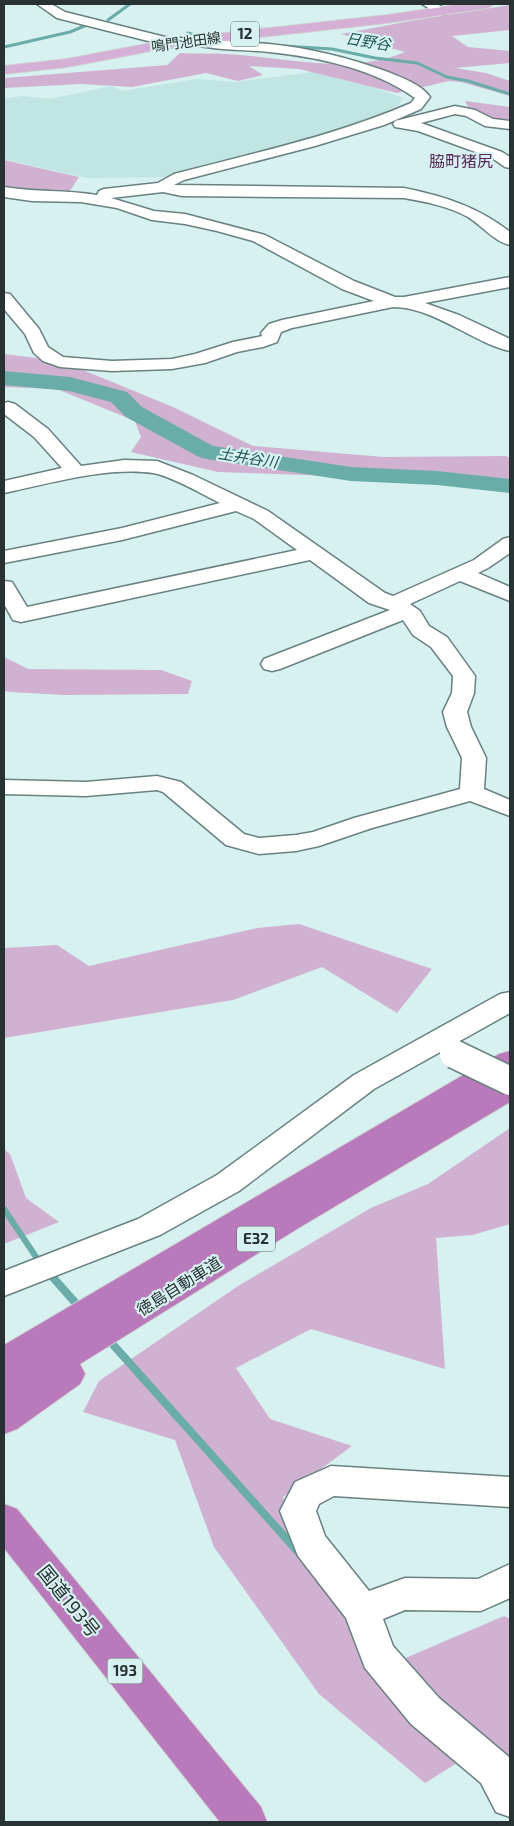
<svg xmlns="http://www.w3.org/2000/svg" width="514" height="1826" font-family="'Exo 2','Noto Sans JP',sans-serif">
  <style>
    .built { fill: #c1e5e2 }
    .green { fill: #d0b1d1 }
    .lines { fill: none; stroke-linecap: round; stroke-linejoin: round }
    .stream-far2 { stroke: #69aca8; stroke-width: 3 }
    .stream-far1 { stroke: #69aca8; stroke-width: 6 }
    .stream { stroke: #69aca8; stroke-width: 8 }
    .river { fill: #69aca8; fill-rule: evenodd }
    .minor-casing { stroke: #698180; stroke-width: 3 }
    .major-casing { stroke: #d0d2d2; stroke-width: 2 }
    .highway-casing { stroke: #d0d2d2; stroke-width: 2 }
    .minor { fill: #fff; fill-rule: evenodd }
    .major { fill: #d4afd6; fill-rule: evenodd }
    .highway { fill: #b87abb; fill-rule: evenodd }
    .minor-bridge-casing { stroke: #698180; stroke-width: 31; stroke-linecap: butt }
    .minor-bridge { stroke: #fff; stroke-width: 28 }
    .labels { text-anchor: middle; stroke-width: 4.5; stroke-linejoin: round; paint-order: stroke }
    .far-street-label { font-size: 14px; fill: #283232; stroke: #d6f1ef }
    .shield { fill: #d6f1ef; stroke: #5c6b6b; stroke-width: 1 }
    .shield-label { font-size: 15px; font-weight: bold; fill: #283232 }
    .far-water-label { font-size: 15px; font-style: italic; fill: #185351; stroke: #d6f1ef }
    .far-quarter-label { font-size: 16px; fill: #59295b; stroke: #d6f1ef }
    .street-label { font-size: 16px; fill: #283232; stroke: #d6f1ef }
    .near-street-label { font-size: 19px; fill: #283232; stroke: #d6f1ef }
  </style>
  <rect width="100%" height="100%" fill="#d6f1ef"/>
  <!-- built -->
  <polygon class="built" points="313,72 375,88 403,98 398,106 336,134 168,177 87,178 4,159 4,100 8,98 22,96 50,99 112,86 122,91 197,79 235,82"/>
  <!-- green -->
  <g class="green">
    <path d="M 510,5 L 510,30 L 452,36 L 468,47 L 510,51 L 510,63 L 455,68 L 486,73 L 510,81 L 510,96 L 461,82 L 449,81 L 397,93 L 299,69 L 249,66 L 263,75 L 238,81 L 206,73 L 132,87 L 82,84 L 4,88 L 5,78 L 167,65 L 180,53 C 196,54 211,53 226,54 C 285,57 349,76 405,52 L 341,34 L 421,19 Z"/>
    <polygon points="465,101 510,107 510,125 502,125 471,113"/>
    <polygon points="4,160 79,177 69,192 50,194 4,188"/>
    <polygon points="4,354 61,361 173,407 253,446 384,457 506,456 510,458 510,482 218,472 131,452 141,437 135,421 57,389 4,387"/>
    <polygon points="4,657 28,669 161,670 192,681 188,694 65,695 10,692 4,691"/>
    <polygon points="299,924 432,969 397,1013 322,967 233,1000 4,1038 4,948 57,945 89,966 257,928"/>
    <polygon points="510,1128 510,1224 473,1235 436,1238 445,1369 311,1329 236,1368 270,1419 352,1446 283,1497 329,1593 403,1659 504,1616 510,1619 510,1775 475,1752 425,1783 319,1694 214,1547 175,1440 83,1412 99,1381 238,1286 371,1208 428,1184"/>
    <polygon points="4,1149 10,1154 26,1198 59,1222 4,1244"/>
  </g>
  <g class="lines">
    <!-- stream-far2 -->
    <g class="stream-far2">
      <polyline points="108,20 130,4"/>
      <polyline points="188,33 202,37"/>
      <polyline points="237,42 265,44"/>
      <polyline points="284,46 332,49 375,58 417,63 447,77 468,81 510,94"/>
      <polyline points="4,47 70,32 89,24"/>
    </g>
    <!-- stream-far1 -->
    <g class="stream-far1">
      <polyline points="4,1209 40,1263"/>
      <polyline points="48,1272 50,1274"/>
    </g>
    <!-- stream -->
    <g class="stream">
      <polyline points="49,1273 80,1308"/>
      <polyline points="108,1339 300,1554"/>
    </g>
    <!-- river -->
    <polygon class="river" points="4,371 70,377 127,392 142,407 213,446 351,467 437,471 510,479 510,493 437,485 351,481 207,459 199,457 126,417 111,402 69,391 4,385"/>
    <defs>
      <g id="minor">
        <polygon points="37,4 51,4 65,12 177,40 179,43 172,47 57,18"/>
        <polygon points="422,4 437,4 448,11 446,14 438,14"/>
        <path d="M 193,36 C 219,42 243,42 269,44 C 309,48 350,58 388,72 C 402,78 421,84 430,97 L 421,109 L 384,125 L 315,146 L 184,180 L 174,185 L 404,188 C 444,196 478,207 510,232 L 510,245 C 495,242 481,225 468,217 C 448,206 426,202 404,198 L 182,196 L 163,192 L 111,198 L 154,211 L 185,214 L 265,235 L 354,281 L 395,297 L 404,297 L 510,277 L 510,287 L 425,303 L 459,315 L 510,339 L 510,351 C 473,343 434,307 393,307 L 292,328 L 281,332 L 277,342 L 263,347 L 237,352 L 205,363 L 172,369 L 112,371 L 60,367 L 43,361 L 34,353 L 25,334 L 4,309 L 4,293 L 10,294 L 39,329 L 48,347 L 63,357 L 112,361 L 172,359 L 195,354 L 233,342 L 258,337 L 262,336 L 261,333 L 269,324 L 282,320 L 374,301 L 342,289 L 253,241 L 217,231 L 185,224 L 152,220 L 117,208 L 81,202 L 32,201 L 4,197 L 4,187 C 35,192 66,190 97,195 L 99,191 L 104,189 L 158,183 L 174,174 C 254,153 335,136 411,103 L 415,98 C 375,69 318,57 269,52 C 241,49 215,51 188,43 L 186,40 Z"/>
        <polygon points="455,106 475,110 493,119 510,121 510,129 485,126 466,116 455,114 421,123 502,152 510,157 510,168 505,167 492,158 418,131 395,127 393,124 395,121"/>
        <path d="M 8,402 L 15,404 L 48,429 L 81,466 L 124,460 L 157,461 L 193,475 L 268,511 L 385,593 L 393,596 L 474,560 L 503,539 L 510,537 L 510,553 L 488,568 L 478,573 L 510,587 L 510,601 L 460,581 L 410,604 L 420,611 L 429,626 L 447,637 L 475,676 L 474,693 L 467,712 L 471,727 L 486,758 L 484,789 L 510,800 L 510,816 L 470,801 L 372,828 L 319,846 L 296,851 L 259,854 L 226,845 L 163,792 L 157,790 L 86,796 L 4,794 L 4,780 L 86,782 L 157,776 L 181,782 L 244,834 L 259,838 L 296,835 L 313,832 L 354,818 L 460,789 L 462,758 L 447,727 L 443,712 L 452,693 L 453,676 L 431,647 L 413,635 L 403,620 L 280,669 L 272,671 L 264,669 L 261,664 L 264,659 L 390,610 L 369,603 L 310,560 L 21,622 L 13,620 L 4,604 L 4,581 L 12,582 L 27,607 L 297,550 L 254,519 L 236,511 L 122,540 L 4,563 L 4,551 L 122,528 L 220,503 C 202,494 171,476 153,473 C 109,466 47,484 4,493 L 4,481 L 62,468 L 34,437 L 4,414 L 4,403 Z"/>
        <polygon points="510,992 510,1013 374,1089 239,1191 160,1235 4,1296 4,1271 138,1219 217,1175 354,1075 500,994"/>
        <polygon points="331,1466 510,1477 510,1507 334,1496 319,1504 316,1511 325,1536 369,1591 405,1578 478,1579 510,1564 510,1598 481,1611 405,1610 383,1619 393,1646 439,1698 509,1757 510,1817 496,1812 481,1783 411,1724 365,1668 346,1618 298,1556 280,1511 295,1482"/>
      </g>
      <polygon id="major" points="463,4 495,4 488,8 387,23 172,47 67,67 4,74 4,66 67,59 172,39 387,15"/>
      <g id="highway">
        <polygon points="510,1051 510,1075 502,1080 510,1077 510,1102 297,1229 80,1364 85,1374 80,1384 17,1429 4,1434 4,1345 499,1054"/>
        <polygon points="4,1504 17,1509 261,1807 267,1822 220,1822 4,1548"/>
      </g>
    </defs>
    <!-- minor casing -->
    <use href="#minor" class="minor-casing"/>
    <!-- major casing -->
    <use href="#major" class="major-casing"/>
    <!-- highway casing -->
    <use href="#highway" class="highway-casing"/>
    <!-- minor -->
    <use href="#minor" class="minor"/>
    <!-- major -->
    <use href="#major" class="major"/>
    <!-- highway -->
    <use href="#highway" class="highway"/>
    <defs>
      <polyline id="minor-bridge" points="454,1054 510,1081"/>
    </defs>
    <!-- minor-bridge casing -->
    <use href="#minor-bridge" class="minor-bridge-casing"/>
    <!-- minor-bridge -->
    <use href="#minor-bridge" class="minor-bridge"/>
  </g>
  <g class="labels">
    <!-- far-street labels -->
    <g class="far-street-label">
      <text transform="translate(186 42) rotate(-8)" y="5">鳴門池田線</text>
    </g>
    <!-- shield labels -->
    <g class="shield">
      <rect x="231" y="21.5" width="28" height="25" rx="4"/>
      <rect x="237" y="1226.5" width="38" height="25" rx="4"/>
      <rect x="107.5" y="1658.5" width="35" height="25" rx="4"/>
    </g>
    <g class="shield-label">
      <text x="245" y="39">12</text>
      <text x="256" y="1244">E32</text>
      <text x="125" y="1676">193</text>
    </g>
    <!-- far-water labels -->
    <g class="far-water-label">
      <text transform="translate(368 42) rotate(9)" y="5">日野谷</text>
      <text transform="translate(248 458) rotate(9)" y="5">土井谷川</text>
    </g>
    <!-- far-quarter labels -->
    <g class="far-quarter-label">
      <text x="461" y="167">脇町猪尻</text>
    </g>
    <!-- street labels -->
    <g class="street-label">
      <text transform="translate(179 1286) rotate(-32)" y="6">徳島自動車道</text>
    </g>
    <!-- near-street labels -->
    <g class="near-street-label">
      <text transform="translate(69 1601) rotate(51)" y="7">国道193号</text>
    </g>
  </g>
  <!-- border -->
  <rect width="514" height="1826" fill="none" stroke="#283232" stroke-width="10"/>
</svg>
